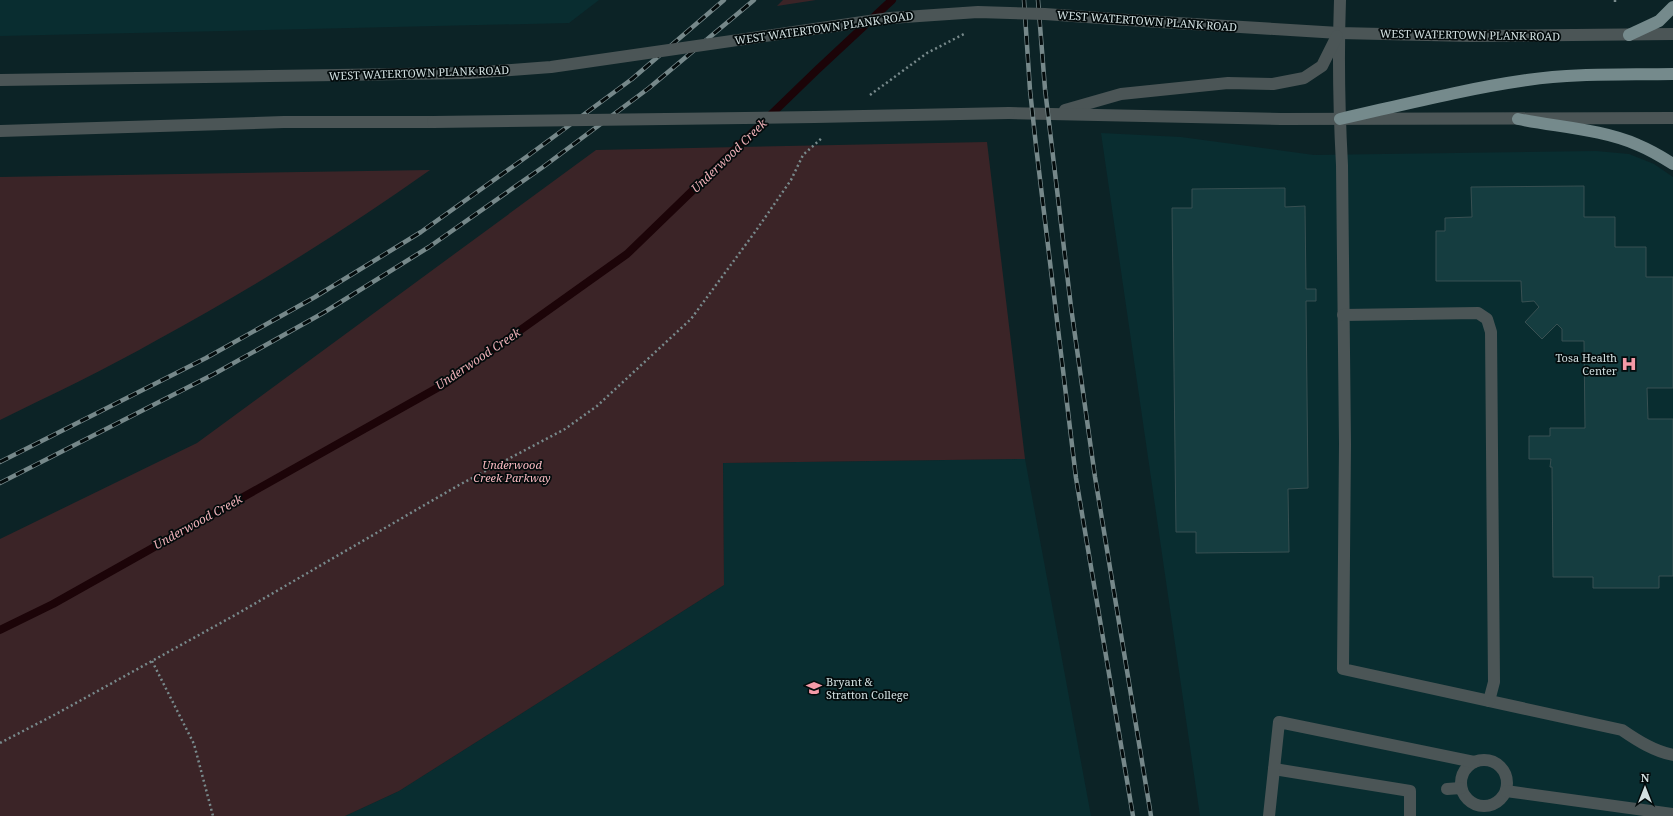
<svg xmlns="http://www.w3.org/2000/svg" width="1673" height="816" font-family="'Noto Serif',serif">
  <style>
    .built { fill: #092d30 }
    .green { fill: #3b2427 }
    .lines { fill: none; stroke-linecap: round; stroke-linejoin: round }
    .stream { stroke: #1c0408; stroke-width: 8 }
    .building { fill: #153d40; stroke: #385052 }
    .path { stroke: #788a8c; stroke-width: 2.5; stroke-dasharray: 2 3; stroke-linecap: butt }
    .minor { stroke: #4b5556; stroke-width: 12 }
    .major { stroke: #758a8c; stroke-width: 12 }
    .rail-casing { stroke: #76888a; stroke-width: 4.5 }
    .rail { stroke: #030b0c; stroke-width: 3; stroke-dasharray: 9; stroke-linecap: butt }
    .minor-bridge { stroke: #4b5556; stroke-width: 12 }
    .labels { text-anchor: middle; stroke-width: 3.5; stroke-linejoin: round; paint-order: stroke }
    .street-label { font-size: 11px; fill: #d2e0e1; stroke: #030b0c }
    .poi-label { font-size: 11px; fill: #d2e0e1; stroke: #030b0c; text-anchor: end }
    .park-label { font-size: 11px; font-style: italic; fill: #f8b9c0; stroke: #030b0c }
    .water-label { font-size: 12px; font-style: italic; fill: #edafb6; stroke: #030b0c }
  </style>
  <rect width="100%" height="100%" fill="#0c2326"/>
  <!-- built -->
  <g class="built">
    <polygon points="0,0 599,0 569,23 0,36"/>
    <polygon points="1101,133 1181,137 1314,155 1596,151 1629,154 1654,164 1673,177 1673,816 1200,816"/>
    <polygon points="1025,459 1091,816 345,816 399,791 724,585 723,463"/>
  </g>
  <!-- green -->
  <g class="green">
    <polygon points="783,0 816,0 777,6"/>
    <polygon points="987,142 1025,459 723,463 724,585 399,791 345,816 0,816 0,539 197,443 596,150"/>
    <path d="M 430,170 C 342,232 251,289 157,340 C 106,369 53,394 0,420 L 0,177 Z"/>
  </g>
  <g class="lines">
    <!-- stream -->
    <polyline class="stream" points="0,630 53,604 446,383 627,254 817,70 892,0"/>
  </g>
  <!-- building -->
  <g class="building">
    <polygon points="1584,186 1584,217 1615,217 1615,247 1646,247 1646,277 1673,277 1673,388 1647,388 1648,419 1673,419 1673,576 1659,576 1659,588 1593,588 1593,577 1553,577 1552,467 1550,467 1551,459 1529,459 1529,436 1550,436 1550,428 1585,428 1584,341 1562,341 1562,329 1557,324 1542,339 1525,322 1539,307 1534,301 1522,302 1521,281 1436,281 1436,231 1445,231 1445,218 1472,217 1471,187"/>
    <polygon points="1285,188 1285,207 1305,206 1306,289 1316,289 1316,301 1306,301 1308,488 1288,489 1289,552 1196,553 1196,532 1176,532 1172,208 1192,208 1192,189"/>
  </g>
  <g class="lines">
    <!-- path -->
    <g class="path">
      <polyline points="1615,0 1615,2"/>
      <polyline points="870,95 927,53 964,34"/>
      <polyline points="152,661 194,744 213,816"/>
      <polyline points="0,743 56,714 237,614 459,485 565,429 597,406 691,319 755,232 791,180 803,155 823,137"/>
    </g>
    <!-- minor -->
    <g class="minor">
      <path d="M 1340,0 C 1338,55 1339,110 1342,165 L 1345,444 L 1343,669 L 1622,730 C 1638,741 1654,751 1673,755"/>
      <polyline points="1128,20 1339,33 1471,36 1673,34"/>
      <polyline points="0,80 469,73"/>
      <polyline points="1065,110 1121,94 1228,83 1273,84 1304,78 1322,66 1337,36"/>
      <polyline points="1009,113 1281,119 1673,118"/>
      <polyline points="0,131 284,122 433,122"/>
      <polyline points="1343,315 1478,313 1487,319 1491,332 1494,682 1489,701"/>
      <circle cx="1484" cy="783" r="23"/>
      <polyline points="1274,769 1410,791 1410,816"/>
      <polyline points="1447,789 1461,788"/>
      <polyline points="1506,791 1673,814"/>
      <polyline points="1269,816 1279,722 1474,762"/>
    </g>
    <!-- major -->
    <g class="major">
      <polyline points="1629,35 1659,21 1673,7"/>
      <path d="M 1340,119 C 1402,105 1464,89 1527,80 C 1575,73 1624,75 1673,74"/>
      <path d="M 1518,119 C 1556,127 1602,129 1638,145 C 1650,150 1662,157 1673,164"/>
    </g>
    <defs>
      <g id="rail">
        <polyline points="1024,0 1030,90 1036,146 1076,478 1133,816"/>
        <polyline points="1038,0 1045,89 1071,307 1095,477 1151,816"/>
        <polyline points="0,462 206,358 315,297 421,232 529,155 632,79 724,0"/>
        <polyline points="0,483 214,374 323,313 429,247 543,167 649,88 754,0"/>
      </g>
    </defs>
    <!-- rail casing -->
    <use href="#rail" class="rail-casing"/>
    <!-- rail -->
    <use href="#rail" class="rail"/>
    <!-- minor-bridge -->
    <g class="minor-bridge">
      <polyline points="469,73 551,67 890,18 978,12 1045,14 1128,20"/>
      <polyline points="433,122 815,117 1009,113"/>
    </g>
  </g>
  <!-- icons -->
  <defs>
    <symbol id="hospital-bare" viewBox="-9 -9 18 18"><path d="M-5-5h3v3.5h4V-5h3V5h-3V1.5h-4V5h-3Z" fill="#f49aa7" stroke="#030b0c" stroke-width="2.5" paint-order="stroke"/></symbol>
    <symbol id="university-bare" viewBox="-9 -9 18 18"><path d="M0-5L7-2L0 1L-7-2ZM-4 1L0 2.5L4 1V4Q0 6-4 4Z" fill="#f49aa7" stroke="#030b0c" stroke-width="2.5" paint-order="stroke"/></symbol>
  </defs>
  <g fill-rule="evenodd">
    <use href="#hospital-bare" x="1618" y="353" width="22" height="22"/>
    <use href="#university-bare" x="803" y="677" width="22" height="22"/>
  </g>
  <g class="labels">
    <!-- street labels -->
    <g class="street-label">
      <text transform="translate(1147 21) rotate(4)" y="4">WEST WATERTOWN PLANK ROAD</text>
      <text transform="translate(824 28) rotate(-8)" y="4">WEST WATERTOWN PLANK ROAD</text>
      <text transform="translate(1470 35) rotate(1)" y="4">WEST WATERTOWN PLANK ROAD</text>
      <text transform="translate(419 73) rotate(-2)" y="4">WEST WATERTOWN PLANK ROAD</text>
    </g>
    <!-- poi labels -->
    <g class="poi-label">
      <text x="1617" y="362">Tosa Health<tspan x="1617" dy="13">Center</tspan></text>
      <text x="826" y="686" text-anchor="start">Bryant &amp;<tspan x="826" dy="13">Stratton College</tspan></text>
    </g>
    <!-- park labels -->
    <g class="park-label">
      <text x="512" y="469">Underwood<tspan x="512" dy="13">Creek Parkway</tspan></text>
    </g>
    <!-- water labels -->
    <g class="water-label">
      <text transform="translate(729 156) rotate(-44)" y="4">Underwood Creek</text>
      <text transform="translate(478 359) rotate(-34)" y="4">Underwood Creek</text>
      <text transform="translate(198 522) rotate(-29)" y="4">Underwood Creek</text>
    </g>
  </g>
  <!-- north arrow -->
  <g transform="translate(1645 788)" stroke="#030b0c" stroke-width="3" paint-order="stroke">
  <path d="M0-3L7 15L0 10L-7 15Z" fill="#d2e0e1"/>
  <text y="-6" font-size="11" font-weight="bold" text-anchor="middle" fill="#d2e0e1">N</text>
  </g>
</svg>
